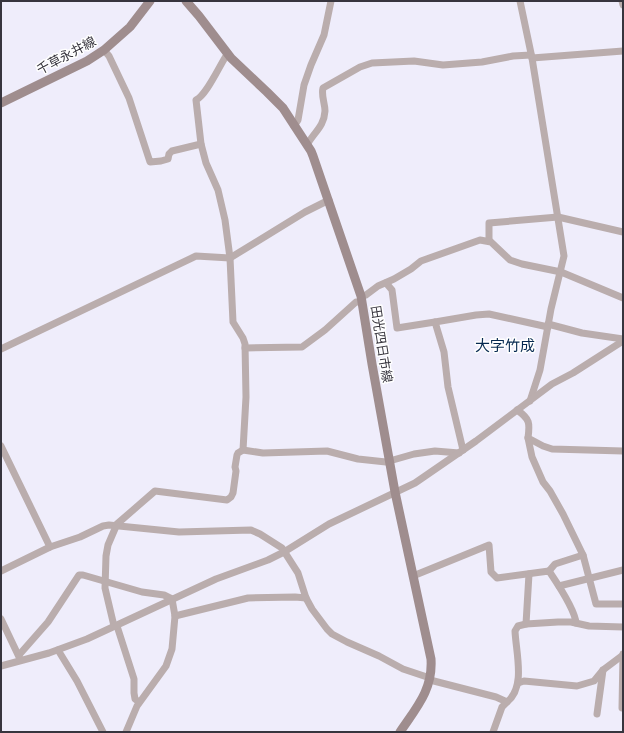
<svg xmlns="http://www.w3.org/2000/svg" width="624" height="733" font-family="Arial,'Noto Sans JP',sans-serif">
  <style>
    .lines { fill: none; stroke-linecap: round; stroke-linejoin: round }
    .minor { stroke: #baadad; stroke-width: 7 }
    .secondary { stroke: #9f8d8e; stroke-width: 9 }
    .labels { text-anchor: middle; stroke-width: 3; stroke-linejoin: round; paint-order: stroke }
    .street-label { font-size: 13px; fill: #37353e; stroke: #fff }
    .quarter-label { font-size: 15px; fill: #062950; stroke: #fff }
  </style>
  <rect width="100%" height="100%" fill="#efedfb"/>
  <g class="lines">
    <!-- minor -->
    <g class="minor">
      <polyline points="520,1 532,58 564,256 551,309 540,370 530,401"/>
      <polyline points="622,1 623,5"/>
      <polyline points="104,50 109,56 129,98 150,162 161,161 168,159 169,154 172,151 201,144"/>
      <path d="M 228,53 C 220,64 207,95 196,100 L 201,144 L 206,163 L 218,190 L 225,220 L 230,258 L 233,322 L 243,338 L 245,344 L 246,397 L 243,450"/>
      <polyline points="532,58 623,51"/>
      <polyline points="294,126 298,120 304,85 311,65 324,35 331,1"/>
      <path d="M 307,145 C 314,132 324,127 325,111 C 325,103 321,96 323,88 L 360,67 L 372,63 L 414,61 L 443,65 L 482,62 L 513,56 L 531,55"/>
      <polyline points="489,241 489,223 558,217 623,232"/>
      <polyline points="386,283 392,290 397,328 435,322 444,352 448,387 463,450"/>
      <polyline points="361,296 366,295 378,286 394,279 411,269 421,261 480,240 491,242 510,260 522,264 561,272 623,298"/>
      <polyline points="435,322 476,315 489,314 548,327"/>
      <polyline points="548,324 582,333 623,339"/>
      <polyline points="245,348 302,347 325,330 356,302 362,302"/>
      <polyline points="1,349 196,256 230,258 305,212 329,200"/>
      <path d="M 517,410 C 530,419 530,423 528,438 L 543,446 L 552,449 L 623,451"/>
      <polyline points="528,438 532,457 543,482 550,491 563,514 583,555 596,604 623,604"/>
      <polyline points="1,446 50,547"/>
      <polyline points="1,571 50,547 80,537 103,526 109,525 179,532 251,530 260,534 282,548 298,573 306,598 312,609 327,629 332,634 347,642 379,656 403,669 430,678"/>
      <polyline points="549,571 555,564 583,555"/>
      <path d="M 413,576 L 489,545 L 491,572 L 497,578 L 549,571 C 557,583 575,609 576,623"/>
      <polyline points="559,586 623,570"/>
      <polyline points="175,616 248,598 295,597 306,598"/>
      <polyline points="1,619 20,659"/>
      <polyline points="526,624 529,574"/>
      <polyline points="114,626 105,588 106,556 108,545 117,524 155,491 227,500 231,497 233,493 236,471 235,467 237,455 238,453 243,450 263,453 327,451 358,459 386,462 414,454 435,451 459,453"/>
      <polyline points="117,626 134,679 134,693 135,699 139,702"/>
      <polyline points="58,650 77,681 103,732"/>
      <polyline points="623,654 622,708 623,708"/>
      <polyline points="19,655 48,622 79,575 83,575 142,592 164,595 172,599 175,616 172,649 166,666 137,706 126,732"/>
      <polyline points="1,666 49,653 87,639 216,579 268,560 284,552 329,524 415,483 476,441 552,384 573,373 623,341"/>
      <path d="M 430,680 L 496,697 L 507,702 C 526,687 516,653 515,631 L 518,626 L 526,624 L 558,622 L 571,622 L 589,626 L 623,627"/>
      <polyline points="518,683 524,681 577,686 594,681 603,670 623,655"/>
      <polyline points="597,714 603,670"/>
      <polyline points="493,732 502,707 507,702"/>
    </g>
    <!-- secondary -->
    <g class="secondary">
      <path d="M 186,1 L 199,16 L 231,58 L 267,92 L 283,108 L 311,151 L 313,156 L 361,296 L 372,364 L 395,492 L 431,659 C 433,690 416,708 400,732"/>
      <polyline points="1,103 87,61 104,50 130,27 150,1"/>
    </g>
  </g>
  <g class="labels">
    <!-- street labels -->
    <g class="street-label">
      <text transform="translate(66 55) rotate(-28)" y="5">千草永井線</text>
      <text transform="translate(382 344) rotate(81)" y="5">田光四日市線</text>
    </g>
    <!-- quarter labels -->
    <g class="quarter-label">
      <text x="505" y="351">大字竹成</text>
    </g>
  </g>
  <!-- border -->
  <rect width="624" height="733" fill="none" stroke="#37353e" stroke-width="4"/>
</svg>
